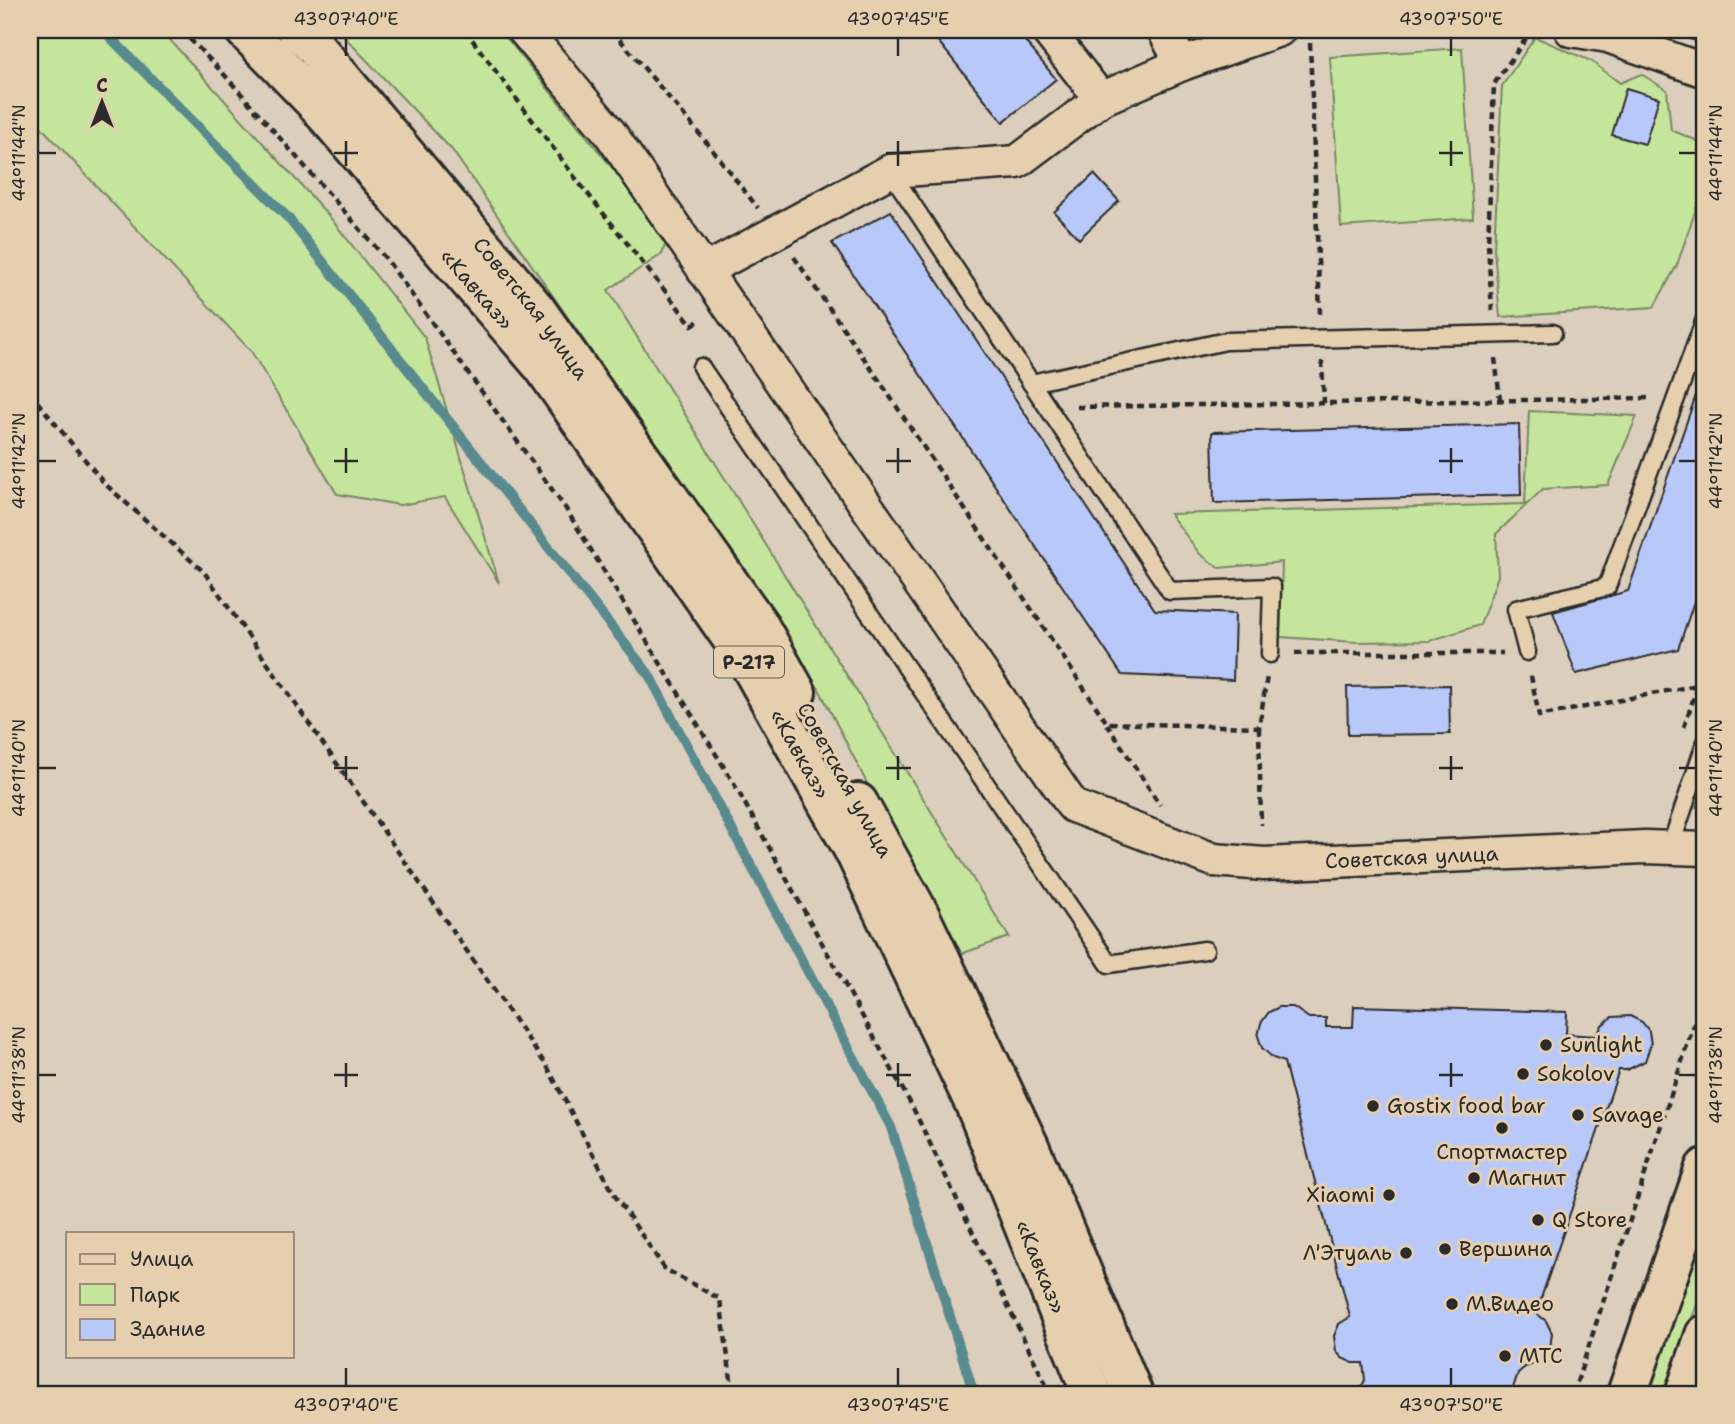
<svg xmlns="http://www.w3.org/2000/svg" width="1735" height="1424" font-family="'Shantell Sans',sans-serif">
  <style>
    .green { fill: #c5e59d; stroke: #788864; stroke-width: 2 }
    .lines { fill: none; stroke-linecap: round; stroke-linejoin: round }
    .stream { stroke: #598a8e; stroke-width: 10 }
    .building { fill: #b8c8f9; stroke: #2b2b2b; stroke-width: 2 }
    .service-casing { stroke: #2b2b2b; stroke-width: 21 }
    .minor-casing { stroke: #2b2b2b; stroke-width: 37 }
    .secondary-casing { stroke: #2b2b2b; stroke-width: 44 }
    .trunk-casing { stroke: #2b2b2b; stroke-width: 44 }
    .path { stroke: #2b2b2b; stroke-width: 4.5; stroke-dasharray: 7 5; stroke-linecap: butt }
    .service { stroke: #e5cfae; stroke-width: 16 }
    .minor { stroke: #e5cfae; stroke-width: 32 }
    .secondary { stroke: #e5cfae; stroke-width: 38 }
    .trunk { stroke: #e5cfae; stroke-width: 38 }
    .ticks { fill: none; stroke: #2b2b2b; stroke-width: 2.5 }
    .poi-dot { fill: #2b2b2b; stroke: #e5cfae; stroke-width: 2.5 }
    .labels { text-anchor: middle; stroke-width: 6; stroke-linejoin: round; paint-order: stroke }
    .shield { fill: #e5cfae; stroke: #635c52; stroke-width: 2 }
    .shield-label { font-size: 19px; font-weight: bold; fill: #2b2b2b }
    .street-label { font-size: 21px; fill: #2b2b2b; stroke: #e5cfae }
    .poi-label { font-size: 21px; fill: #2b2b2b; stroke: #e5cfae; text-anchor: start }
    .neatline { fill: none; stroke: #2b2b2b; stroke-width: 2.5 }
    .ticks-label { font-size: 18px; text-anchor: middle; fill: #2b2b2b }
  </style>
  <rect width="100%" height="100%" fill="#dccebd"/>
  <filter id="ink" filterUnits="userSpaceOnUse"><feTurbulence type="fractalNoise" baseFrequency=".0143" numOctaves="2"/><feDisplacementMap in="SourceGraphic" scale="14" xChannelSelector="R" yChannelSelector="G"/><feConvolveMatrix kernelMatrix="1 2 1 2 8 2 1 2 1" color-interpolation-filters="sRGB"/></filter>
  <g filter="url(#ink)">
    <!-- green -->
    <g class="green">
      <polygon points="30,30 161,30 328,215 425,338 499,583 445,497 400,505 337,494 251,351 30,115"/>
      <polygon points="338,30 500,30 668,236 662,254 608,290 1009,937 955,956 819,689 598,361 452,150"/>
      <polygon points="1535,37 1591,61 1620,83 1641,74 1667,90 1671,130 1705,144 1705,182 1677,265 1654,307 1500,317 1494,249 1502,86"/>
      <polygon points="1462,48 1473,218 1341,227 1330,57"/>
      <polygon points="1529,411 1637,416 1608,485 1543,489 1496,534 1498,576 1480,625 1429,641 1357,642 1280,637 1282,562 1219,568 1200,554 1170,514 1525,504"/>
      <polygon points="1705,1203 1705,1281 1666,1394 1641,1394"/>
    </g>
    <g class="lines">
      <!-- stream -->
      <polyline class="stream" points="103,30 289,219 648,673 891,1127 974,1394"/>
    </g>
    <!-- building -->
    <g class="building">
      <polygon points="929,30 1016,30 1056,79 1003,122"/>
      <polygon points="1663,30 1705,30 1705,44"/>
      <polygon points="1626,88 1659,98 1645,144 1612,135"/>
      <polygon points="1094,174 1119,201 1079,239 1054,212"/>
      <polygon points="891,211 1155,610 1235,614 1233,680 1122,675 832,243"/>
      <polygon points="1705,369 1705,569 1678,649 1576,674 1553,612 1628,591"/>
      <polygon points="1519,424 1521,495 1214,503 1212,432"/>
      <polygon points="1449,685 1450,734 1348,735 1347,687"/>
      <polygon points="1705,783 1705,808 1697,807"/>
      <polygon points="1354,1006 1567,1012 1566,1034 1597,1036 1602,1025 1612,1017 1630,1016 1642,1022 1649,1031 1651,1044 1645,1061 1627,1070 1619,1070 1536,1313 1546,1321 1552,1333 1550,1349 1542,1361 1525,1367 1518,1373 1511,1394 1358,1394 1365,1380 1363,1363 1353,1363 1342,1358 1336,1351 1334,1336 1339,1324 1350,1317 1284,1062 1273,1058 1262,1048 1258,1036 1261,1023 1269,1012 1279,1007 1293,1007 1309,1018 1326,1018 1326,1027 1353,1027"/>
    </g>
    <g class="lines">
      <defs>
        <g id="service">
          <polyline points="890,171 1170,591 1272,587 1270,654"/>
          <polyline points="701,367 1109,964 1205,950"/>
          <polyline points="1031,383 1226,341 1553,333"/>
          <polyline points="1527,652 1516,609 1607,587 1705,319"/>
          <polyline points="1670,848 1705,744"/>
        </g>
        <g id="minor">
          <path id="s1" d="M 524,30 L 610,133 L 1073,806 L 1214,860 L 1264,864 L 1645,847 L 1705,849"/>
          <polyline points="1047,30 1101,99"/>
          <polyline points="1164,30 1182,64"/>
          <polyline points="1571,30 1608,36 1705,71"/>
          <polyline points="704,271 890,171 1017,162 1101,99 1182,64 1279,30"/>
        </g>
        <g id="secondary">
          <polyline points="1627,1394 1705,1168"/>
          <polyline points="1685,1394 1705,1335"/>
        </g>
        <g id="trunk">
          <path id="s2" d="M 245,30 L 314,101 L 543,366 L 749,663 L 855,852 L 974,1102 L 1092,1394"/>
          <path id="s3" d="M 297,30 L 315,47 L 536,310 L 758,624 L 796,692"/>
          <polyline points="858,803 918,912 1029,1146 1133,1394"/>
        </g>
      </defs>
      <!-- service casing -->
      <use href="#service" class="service-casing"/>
      <!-- minor casing -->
      <use href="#minor" class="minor-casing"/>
      <!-- secondary casing -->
      <use href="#secondary" class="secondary-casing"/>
      <!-- trunk casing -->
      <use href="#trunk" class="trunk-casing"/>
      <!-- path -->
      <g class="path">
        <polyline points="181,30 222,72 387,260 566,509 733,782 912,1106 1047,1387"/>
        <polyline points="465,30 580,184 692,325 699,321"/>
        <polyline points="612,30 703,138 758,208"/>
        <polyline points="1310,43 1320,314"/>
        <polyline points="794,257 879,380 1107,723 1259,727 1267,676"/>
        <polyline points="1492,311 1488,244 1494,84 1532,30"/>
        <polyline points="1495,358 1500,399"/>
        <polyline points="1322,361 1324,403"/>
        <polyline points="30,393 105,484 204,572 548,1068 615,1196 665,1269 720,1299 733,1394"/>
        <polyline points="1077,407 1652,398"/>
        <polyline points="1295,653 1503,653"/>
        <polyline points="1531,676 1539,716 1698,685 1683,730"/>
        <polyline points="1698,685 1705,664"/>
        <polyline points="1107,724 1160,805"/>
        <polyline points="1259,727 1261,825"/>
        <polyline points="1573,1394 1705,991"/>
      </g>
      <!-- service -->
      <use href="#service" class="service"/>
      <!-- minor -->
      <use href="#minor" class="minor"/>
      <!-- secondary -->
      <use href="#secondary" class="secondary"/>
      <!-- trunk -->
      <use href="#trunk" class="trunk"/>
    </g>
  </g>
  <!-- ticks -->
  <path class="ticks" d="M 346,38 L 346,56M 898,38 L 898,56M 1451,38 L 1451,56M 346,141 L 346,166M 898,141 L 898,166M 1451,141 L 1451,166M 38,153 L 56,153M 334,153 L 358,153M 886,153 L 911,153M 1439,153 L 1463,153M 1679,153 L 1696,153M 346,448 L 346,473M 898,448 L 898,473M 1451,448 L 1451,473M 38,461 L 56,461M 334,461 L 358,461M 886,461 L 911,461M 1439,461 L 1463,461M 1679,461 L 1696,461M 346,756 L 346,780M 898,756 L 898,780M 1451,756 L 1451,780M 38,768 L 56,768M 334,768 L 358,768M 886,768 L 911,768M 1439,768 L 1463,768M 1679,768 L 1696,768M 346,1063 L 346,1087M 898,1063 L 898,1087M 1451,1063 L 1451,1087M 38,1075 L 56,1075M 334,1075 L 358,1075M 886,1075 L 911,1075M 1439,1075 L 1463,1075M 1679,1075 L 1696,1075M 346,1368 L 346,1386M 898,1368 L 898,1386M 1451,1368 L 1451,1386"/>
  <!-- markers -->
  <g class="poi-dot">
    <circle cx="1546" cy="1045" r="7"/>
    <circle cx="1523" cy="1074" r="7"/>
    <circle cx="1373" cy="1106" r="7"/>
    <circle cx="1578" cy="1115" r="7"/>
    <circle cx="1502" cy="1128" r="7"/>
    <circle cx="1474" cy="1178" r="7"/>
    <circle cx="1389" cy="1195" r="7"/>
    <circle cx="1538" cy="1220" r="7"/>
    <circle cx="1445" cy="1249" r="7"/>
    <circle cx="1406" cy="1253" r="7"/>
    <circle cx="1452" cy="1304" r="7"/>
    <circle cx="1505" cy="1356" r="7"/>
  </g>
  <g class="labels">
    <!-- shield labels -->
    <rect class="shield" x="714" y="646.5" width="70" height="31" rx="5"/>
    <g class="shield-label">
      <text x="749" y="669">Р-217</text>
    </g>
    <!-- street labels -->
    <g class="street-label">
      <text dy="7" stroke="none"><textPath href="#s2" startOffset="348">«Кавказ»</textPath></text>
      <text dy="7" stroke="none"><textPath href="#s3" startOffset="364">Советская улица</textPath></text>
      <text dy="7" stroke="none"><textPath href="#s2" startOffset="915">«Кавказ»</textPath></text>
      <text transform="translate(845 780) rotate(61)" y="7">Советская улица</text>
      <text dy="7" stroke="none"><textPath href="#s1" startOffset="1300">Советская улица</textPath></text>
      <text dy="7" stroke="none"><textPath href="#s2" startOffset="1482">«Кавказ»</textPath></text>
    </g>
    <!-- poi labels -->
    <g class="poi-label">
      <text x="1560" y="1052">Sunlight</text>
      <text x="1537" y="1081">Sokolov</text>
      <text x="1387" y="1113">Gostix food bar</text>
      <text x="1592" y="1122">Savage</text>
      <text x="1502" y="1159" text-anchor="middle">Спортмастер</text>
      <text x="1488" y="1185">Магнит</text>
      <text x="1375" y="1202" text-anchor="end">Xiaomi</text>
      <text x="1552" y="1227">Q Store</text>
      <text x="1459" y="1256">Вершина</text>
      <text x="1392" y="1260" text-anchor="end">Л'Этуаль</text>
      <text x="1466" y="1311">М.Видео</text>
      <text x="1519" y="1363">МТС</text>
    </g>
  </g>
  <!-- margin -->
  <rect width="1735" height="1424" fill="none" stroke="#e5cfae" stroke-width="77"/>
  <!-- legend -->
  <rect x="66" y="1232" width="228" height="126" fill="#e5cfae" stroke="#9b8d7a" stroke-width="2"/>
  <rect x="80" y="1254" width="35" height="10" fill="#e5cfae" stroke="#9b8d7a" stroke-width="2"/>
  <text x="130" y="1266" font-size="21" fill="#2b2b2b">Улица</text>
  <rect x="80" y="1284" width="35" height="21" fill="#c5e59d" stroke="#9b8d7a" stroke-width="2"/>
  <text x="130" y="1302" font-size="21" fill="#2b2b2b">Парк</text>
  <rect x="80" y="1319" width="35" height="21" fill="#b8c8f9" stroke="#9b8d7a" stroke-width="2"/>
  <text x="130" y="1336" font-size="21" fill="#2b2b2b">Здание</text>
  <!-- north arrow -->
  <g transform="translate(102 102)" stroke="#e5cfae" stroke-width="5" paint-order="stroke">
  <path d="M0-5L12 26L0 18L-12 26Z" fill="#2b2b2b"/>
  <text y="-10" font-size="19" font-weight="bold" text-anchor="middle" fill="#2b2b2b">С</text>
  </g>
  <rect x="38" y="38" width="1658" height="1348" class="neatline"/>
  <g class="ticks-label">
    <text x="346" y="25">43°07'40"E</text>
    <text x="898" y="25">43°07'45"E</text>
    <text x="1451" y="25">43°07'50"E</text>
    <text transform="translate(19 153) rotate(-90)" y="6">44°11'44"N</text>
    <text transform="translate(1716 153) rotate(-90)" y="6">44°11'44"N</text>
    <text transform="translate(19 461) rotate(-90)" y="6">44°11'42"N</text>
    <text transform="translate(1716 461) rotate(-90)" y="6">44°11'42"N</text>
    <text transform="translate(19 768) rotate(-90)" y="6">44°11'40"N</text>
    <text transform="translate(1716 768) rotate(-90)" y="6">44°11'40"N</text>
    <text transform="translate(19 1075) rotate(-90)" y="6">44°11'38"N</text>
    <text transform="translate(1716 1075) rotate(-90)" y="6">44°11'38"N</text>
    <text x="346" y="1411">43°07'40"E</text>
    <text x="898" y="1411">43°07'45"E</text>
    <text x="1451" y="1411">43°07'50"E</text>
  </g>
</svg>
